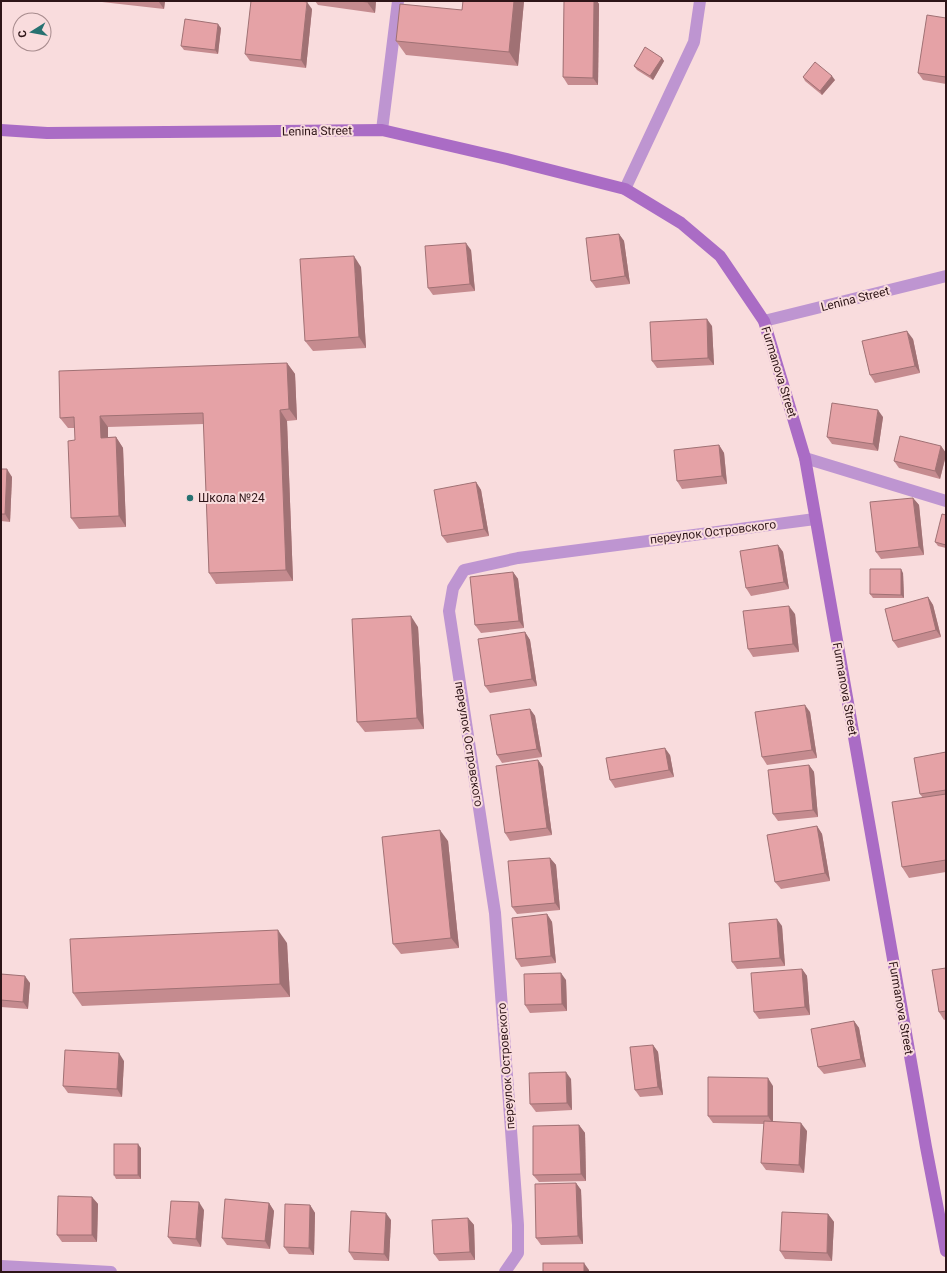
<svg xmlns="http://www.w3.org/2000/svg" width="947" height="1273" font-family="Roboto,sans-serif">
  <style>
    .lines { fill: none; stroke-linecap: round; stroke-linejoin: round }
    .lane { stroke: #be95d1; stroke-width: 12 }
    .street { stroke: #be95d1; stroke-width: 12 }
    .secondary { stroke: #aa6cc5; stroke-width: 12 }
    .wall { fill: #c58b8f }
    .shaded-wall { fill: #a07174 }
    .building { fill: #e5a2a6; stroke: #a07174 }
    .poi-dot { fill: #277171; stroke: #f9dcdd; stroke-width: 1.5 }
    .labels { text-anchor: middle; stroke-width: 4; stroke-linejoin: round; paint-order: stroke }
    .street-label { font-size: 12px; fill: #2e1518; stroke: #f9dcdd }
    .poi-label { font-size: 12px; fill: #2e1518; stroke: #f9dcdd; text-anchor: start }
  </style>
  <rect width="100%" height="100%" fill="#f9dcdd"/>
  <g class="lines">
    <!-- lane -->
    <g class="lane">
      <polyline points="382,130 398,1"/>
      <polyline points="625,189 694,42 700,1"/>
      <polyline points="805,458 946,501"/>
    </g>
    <!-- street -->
    <g class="street">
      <polyline points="764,321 946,276"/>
      <polyline points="1,1266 111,1272"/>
      <polyline points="505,1272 518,1253 518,1225 495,913 449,611 453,588 464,570 518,558 815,519"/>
    </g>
    <!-- secondary -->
    <polyline class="secondary" points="1,130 47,133 382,130 507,159 625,189 681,223 720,256 764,321 805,458 926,1147 946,1251"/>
  </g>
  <!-- wall -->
  <g class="wall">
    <polygon points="102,1 165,1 164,9 102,2"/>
    <polygon points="315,1 376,1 375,13 318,5"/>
    <polygon points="463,1 524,1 518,66 406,55 396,41 462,10"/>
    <polygon points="564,1 597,1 599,4 598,85 568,85 563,77"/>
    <polygon points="312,9 306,68 250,61 245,54"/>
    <polygon points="946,18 946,84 923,80 918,73"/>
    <polygon points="221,28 218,54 184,50 181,46"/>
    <polygon points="662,58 664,61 653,80 637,70 634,66"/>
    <polygon points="803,77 835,80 822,95 805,81"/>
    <polygon points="619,234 624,241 630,284 596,288 591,281"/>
    <polygon points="471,250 475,291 433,295 428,288"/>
    <polygon points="361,267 366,348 313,351 305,341"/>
    <polygon points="712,326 714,365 657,368 652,361"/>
    <polygon points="913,339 920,373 875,383 870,375"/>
    <polygon points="287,363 295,374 297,420 287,421 293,581 216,584 209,573 204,424 108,427 108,437 116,437 123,448 126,527 79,529 71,518 75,440 75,428 68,428 60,418"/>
    <polygon points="883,417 878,451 832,444 827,437"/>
    <polygon points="719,445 724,453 727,484 682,489 677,481"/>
    <polygon points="941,446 946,453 946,455 940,479 899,468 894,461"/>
    <polygon points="1,469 12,477 10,522 1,521"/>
    <polygon points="476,482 481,490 489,536 447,543 442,536"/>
    <polygon points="913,498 919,505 924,555 881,559 876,552"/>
    <polygon points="946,515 946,548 938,546 935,542"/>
    <polygon points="778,545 783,552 789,589 751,596 746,588"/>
    <polygon points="513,572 518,579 524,628 481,633 475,625"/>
    <polygon points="903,573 904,598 873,598 870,594"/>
    <polygon points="928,597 933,605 941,637 898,648 893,641"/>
    <polygon points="795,614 799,652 753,657 748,649"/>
    <polygon points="418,627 424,729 365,732 357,722"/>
    <polygon points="525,632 530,640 537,686 490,693 485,686"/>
    <polygon points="530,709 535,716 542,757 502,763 497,755"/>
    <polygon points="810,712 817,758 767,765 762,757"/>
    <polygon points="946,752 946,872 909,878 902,867 923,798 920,794"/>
    <polygon points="670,755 674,777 615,788 610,780"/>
    <polygon points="538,760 543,767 552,835 510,841 505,833"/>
    <polygon points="809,765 814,772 818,817 778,821 773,814"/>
    <polygon points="817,826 822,834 830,881 781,889 775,882"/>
    <polygon points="448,841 459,948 401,954 393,944"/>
    <polygon points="550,858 556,865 560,910 517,914 512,907"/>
    <polygon points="547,914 552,922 556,963 521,967 516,959"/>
    <polygon points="782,926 785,966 737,969 732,962"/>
    <polygon points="287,943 290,997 82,1006 73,993"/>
    <polygon points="946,968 946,1019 944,1020 939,1012"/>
    <polygon points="802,969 807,976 810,1015 759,1019 754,1012"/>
    <polygon points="1,974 30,983 28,1009 1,1007"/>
    <polygon points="566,980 567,1011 530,1013 525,1005"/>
    <polygon points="854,1021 859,1028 866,1067 824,1074 818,1067"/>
    <polygon points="653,1045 658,1052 663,1095 640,1097 635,1090"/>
    <polygon points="124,1061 122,1097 68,1093 63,1086"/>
    <polygon points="571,1079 572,1110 536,1112 530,1104"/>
    <polygon points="773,1086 773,1121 807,1131 804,1173 766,1170 761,1163 764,1124 713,1123 708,1116"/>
    <polygon points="579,1125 585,1133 586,1181 539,1182 533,1175"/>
    <polygon points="141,1148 141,1179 116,1179 114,1175"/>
    <polygon points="576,1183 581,1190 583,1244 541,1245 536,1238"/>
    <polygon points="92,1197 98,1204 97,1242 62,1242 57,1235"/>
    <polygon points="269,1203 274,1211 270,1249 227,1245 222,1238"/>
    <polygon points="310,1205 315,1213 314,1255 289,1254 284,1247"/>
    <polygon points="204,1210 201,1247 173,1244 168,1237"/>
    <polygon points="828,1214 834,1222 832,1261 785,1259 780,1251"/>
    <polygon points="468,1218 474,1225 475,1260 439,1261 434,1254"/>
    <polygon points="391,1220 389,1261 354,1260 349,1252"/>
  </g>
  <!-- shaded-wall -->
  <g class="shaded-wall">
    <polygon points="159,1 165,1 164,9 159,2"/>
    <polygon points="367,1 376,1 375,13 367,2"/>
    <polygon points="514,1 524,1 518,66 509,52"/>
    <polygon points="594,1 597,1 599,4 598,85 593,78"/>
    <polygon points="307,2 312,9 306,68 301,60"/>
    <polygon points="218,24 221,28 218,54 215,50"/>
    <polygon points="662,58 664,61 653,80 650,76"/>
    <polygon points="832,76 835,80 822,95 820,91"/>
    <polygon points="619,234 624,241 630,284 625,276"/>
    <polygon points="466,243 471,250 475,291 470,284"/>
    <polygon points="354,256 361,267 366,348 359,337"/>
    <polygon points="707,319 712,326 714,365 708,358"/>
    <polygon points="907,331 913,339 920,373 915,366"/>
    <polygon points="287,363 295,374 297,420 289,409"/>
    <polygon points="280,410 287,421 293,581 286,570"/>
    <polygon points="878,410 883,417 878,451 873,444"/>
    <polygon points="100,416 108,427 108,448 101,438"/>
    <polygon points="116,437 123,448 126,527 119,516"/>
    <polygon points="719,445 724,453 727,484 722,476"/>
    <polygon points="941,446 946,453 946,455 940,479 935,471"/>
    <polygon points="7,469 12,477 10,522 5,514"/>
    <polygon points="476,482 481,490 489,536 484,529"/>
    <polygon points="913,498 919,505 924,555 919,547"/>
    <polygon points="778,545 783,552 789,589 784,582"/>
    <polygon points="901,569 903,573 904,598 901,595"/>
    <polygon points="513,572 518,579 524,628 519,621"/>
    <polygon points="928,597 933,605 941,637 936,630"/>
    <polygon points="789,606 795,614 799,652 793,644"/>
    <polygon points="411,616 418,627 424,729 417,718"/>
    <polygon points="525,632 530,640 537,686 532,679"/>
    <polygon points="805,705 810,712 817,758 812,750"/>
    <polygon points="530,709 535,716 542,757 537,749"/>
    <polygon points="665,748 670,755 674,777 669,770"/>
    <polygon points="538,760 543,767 552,835 547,828"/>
    <polygon points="809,765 814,772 818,817 813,810"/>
    <polygon points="817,826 822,834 830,881 825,873"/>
    <polygon points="440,830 448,841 459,948 451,938"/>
    <polygon points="550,858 556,865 560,910 555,903"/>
    <polygon points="547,914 552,922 556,963 551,956"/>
    <polygon points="777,919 782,926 785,966 780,958"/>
    <polygon points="278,930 287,943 290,997 280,984"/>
    <polygon points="802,969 807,976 810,1015 805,1007"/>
    <polygon points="561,973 566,980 567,1011 562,1004"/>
    <polygon points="25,976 30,983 28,1009 23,1002"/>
    <polygon points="854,1021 859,1028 866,1067 861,1059"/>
    <polygon points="653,1045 658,1052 663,1095 658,1087"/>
    <polygon points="119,1053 124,1061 122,1097 117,1089"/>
    <polygon points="566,1072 571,1079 572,1110 567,1103"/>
    <polygon points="768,1078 773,1086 773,1124 768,1116"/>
    <polygon points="801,1123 807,1131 804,1173 799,1165"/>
    <polygon points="579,1125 585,1133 586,1181 581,1174"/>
    <polygon points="138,1144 141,1148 141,1179 138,1175"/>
    <polygon points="576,1183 581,1190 583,1244 578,1236"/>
    <polygon points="92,1197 98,1204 97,1242 92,1235"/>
    <polygon points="199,1202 204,1210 201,1247 196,1239"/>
    <polygon points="269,1203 274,1211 270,1249 265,1241"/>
    <polygon points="310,1205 315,1213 314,1255 309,1248"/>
    <polygon points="386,1213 391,1220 389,1261 384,1254"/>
    <polygon points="828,1214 834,1222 832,1261 827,1253"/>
    <polygon points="468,1218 474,1225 475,1260 470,1252"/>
    <polygon points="584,1263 589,1270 589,1272 584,1272"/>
  </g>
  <!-- building -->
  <g class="building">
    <polygon points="251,1 301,1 307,2 301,60 245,54"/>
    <polygon points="359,1 367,1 367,2"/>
    <polygon points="463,1 514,1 509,52 396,41 400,4 462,10"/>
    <polygon points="564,1 594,1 593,78 563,77"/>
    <polygon points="927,15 946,18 946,77 918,73"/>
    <polygon points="185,19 218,24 215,50 181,46"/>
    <polygon points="645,47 662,58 650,76 634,66"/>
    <polygon points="815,62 832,76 820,91 803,77"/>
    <polygon points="619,234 625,276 591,281 586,238"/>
    <polygon points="466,243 470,284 428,288 425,246"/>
    <polygon points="354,256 359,337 305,341 300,259"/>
    <polygon points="707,319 708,358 652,361 650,322"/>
    <polygon points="907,331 915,366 870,375 862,341"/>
    <polygon points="287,363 289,409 280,410 286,570 209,573 203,413 100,416 101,438 116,437 119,516 71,518 68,441 75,440 74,417 60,418 59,371"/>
    <polygon points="832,403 878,410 873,444 827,437"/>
    <polygon points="900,436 941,446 935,471 894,461"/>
    <polygon points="719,445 722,476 677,481 674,450"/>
    <polygon points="1,469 7,469 5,514 1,514"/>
    <polygon points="476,482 484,529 442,536 434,490"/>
    <polygon points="913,498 919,547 876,552 870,502"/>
    <polygon points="942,514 946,515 946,545 935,542"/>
    <polygon points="778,545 784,582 746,588 740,551"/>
    <polygon points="870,569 901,569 901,595 870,594"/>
    <polygon points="513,572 519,621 475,625 470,577"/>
    <polygon points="928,597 936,630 893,641 885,609"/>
    <polygon points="789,606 793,644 748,649 743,611"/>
    <polygon points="411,616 417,718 357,722 352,619"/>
    <polygon points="525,632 532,679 485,686 478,639"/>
    <polygon points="805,705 812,750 762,757 755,712"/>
    <polygon points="530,709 537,749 497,755 490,715"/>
    <polygon points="665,748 669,770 610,780 606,758"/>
    <polygon points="946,752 946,790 920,794 914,758"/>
    <polygon points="538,760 547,828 505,833 496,766"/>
    <polygon points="809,765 813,810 773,814 768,770"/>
    <polygon points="946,794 946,860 902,867 892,802"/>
    <polygon points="817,826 825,873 775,882 767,835"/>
    <polygon points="440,830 451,938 393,944 382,837"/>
    <polygon points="550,858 555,903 512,907 508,861"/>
    <polygon points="547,914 551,956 516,959 512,918"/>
    <polygon points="777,919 780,958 732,962 729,923"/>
    <polygon points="278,930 280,984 73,993 70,939"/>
    <polygon points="946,968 946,1011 939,1012 932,970"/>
    <polygon points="802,969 805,1007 754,1012 751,973"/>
    <polygon points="561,973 562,1004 525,1005 524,974"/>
    <polygon points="1,974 25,976 23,1002 1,1000"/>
    <polygon points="854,1021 861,1059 818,1067 811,1029"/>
    <polygon points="653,1045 658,1087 635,1090 630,1047"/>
    <polygon points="65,1050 119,1053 117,1089 63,1086"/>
    <polygon points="566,1072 567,1103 530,1104 529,1073"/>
    <polygon points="708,1077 768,1078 768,1116 708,1116"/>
    <polygon points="764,1121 801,1123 799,1165 761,1163"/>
    <polygon points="579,1125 581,1174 533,1175 533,1126"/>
    <rect x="114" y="1144" width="24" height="31"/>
    <polygon points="576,1183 578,1236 536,1238 535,1184"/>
    <polygon points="58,1196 92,1197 92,1235 57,1235"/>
    <polygon points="225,1199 269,1203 265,1241 222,1238"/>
    <polygon points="171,1201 199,1202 196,1239 168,1237"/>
    <polygon points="285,1204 310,1205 309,1248 284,1247"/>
    <polygon points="351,1211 386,1213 384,1254 349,1252"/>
    <polygon points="782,1212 828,1214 827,1253 780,1251"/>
    <polygon points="468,1218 470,1252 434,1254 432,1220"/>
    <rect x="543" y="1263" width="41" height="9"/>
  </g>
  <!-- markers -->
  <circle class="poi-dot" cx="190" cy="498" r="4"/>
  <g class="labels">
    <!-- street labels -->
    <g class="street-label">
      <text transform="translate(317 131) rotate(-1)" y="4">Lenina Street</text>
      <text transform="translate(855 299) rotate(-14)" y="4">Lenina Street</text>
      <text transform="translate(779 372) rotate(73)" y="4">Furmanova Street</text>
      <text transform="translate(713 532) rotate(-7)" y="4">переулок Островского</text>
      <text transform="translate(845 689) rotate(80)" y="4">Furmanova Street</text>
      <text transform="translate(469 744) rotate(81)" y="4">переулок Островского</text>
      <text transform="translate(901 1008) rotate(80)" y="4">Furmanova Street</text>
      <text transform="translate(506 1066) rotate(-94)" y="4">переулок Островского</text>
    </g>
    <!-- poi labels -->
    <g class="poi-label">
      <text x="198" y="502">Школа №24</text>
    </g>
  </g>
  <!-- border -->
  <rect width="947" height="1273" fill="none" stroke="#2e1518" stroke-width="4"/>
  <!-- north arrow -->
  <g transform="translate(32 32) rotate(259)"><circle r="19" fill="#f9dcdd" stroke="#a88c8e"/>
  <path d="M0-3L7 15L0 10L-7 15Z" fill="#277171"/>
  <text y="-6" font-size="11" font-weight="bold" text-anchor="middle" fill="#2e1518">С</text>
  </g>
</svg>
